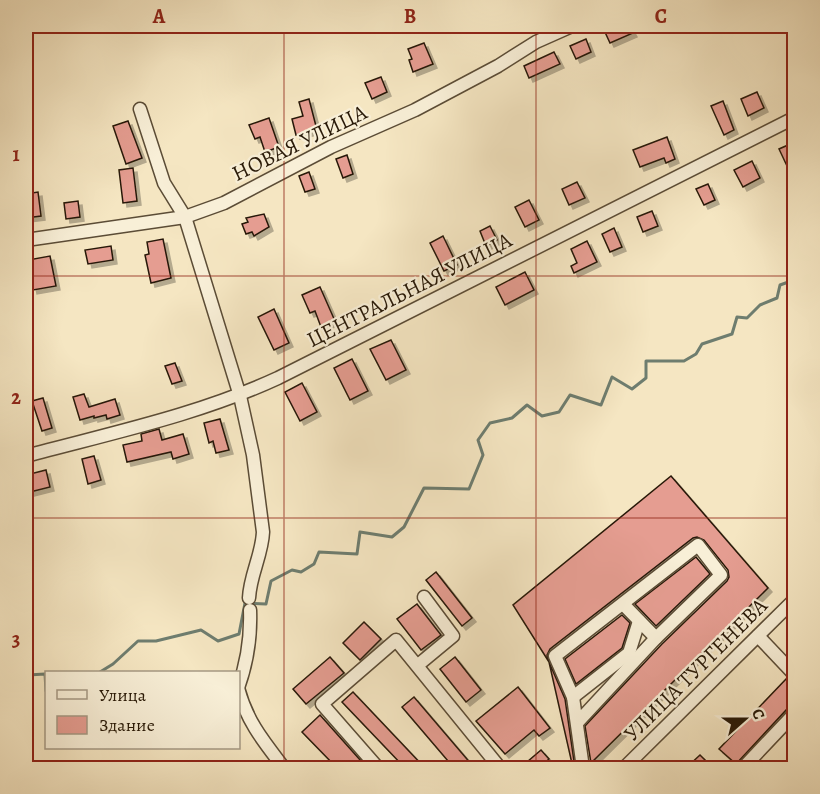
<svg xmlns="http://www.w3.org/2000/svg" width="820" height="794" font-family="Alegreya,serif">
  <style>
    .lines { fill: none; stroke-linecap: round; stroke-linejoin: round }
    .stream { stroke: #6e7d6f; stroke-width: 3 }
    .building { fill: #e59d91; stroke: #281907; stroke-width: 1.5; filter: url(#shadow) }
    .minor-casing { stroke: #5b4c36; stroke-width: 15 }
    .minor { stroke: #f8efd7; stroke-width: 12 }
    .grid { fill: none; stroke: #8f2418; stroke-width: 1.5; stroke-opacity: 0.55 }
    .labels { text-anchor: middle; stroke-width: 4.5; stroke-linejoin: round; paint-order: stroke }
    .street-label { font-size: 22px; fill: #281907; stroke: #f8efd7 }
    .neatline { fill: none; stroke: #8f2418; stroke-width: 2 }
    .grid-label { font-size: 20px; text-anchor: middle; font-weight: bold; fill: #8f2418 }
  </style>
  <defs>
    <filter id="shadow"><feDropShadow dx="4" dy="4" stdDeviation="0" flood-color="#0004"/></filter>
  </defs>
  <rect width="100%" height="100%" fill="#f5e6c2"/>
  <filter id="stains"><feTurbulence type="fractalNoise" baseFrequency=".00333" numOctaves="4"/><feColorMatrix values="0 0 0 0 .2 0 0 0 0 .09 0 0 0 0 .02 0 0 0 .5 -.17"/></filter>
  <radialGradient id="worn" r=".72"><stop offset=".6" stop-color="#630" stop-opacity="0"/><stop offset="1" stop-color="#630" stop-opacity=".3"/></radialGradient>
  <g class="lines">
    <!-- stream -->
    <g class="stream">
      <polyline points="26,643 28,675 45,674 46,691"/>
      <polyline points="100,672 113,664 138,641 156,641 201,630 218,641 239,634 245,603 266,604 271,581 292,570 301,572 314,564 319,552 357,554 360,532 392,537 404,527 424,488 469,489 483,455 478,440 490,423 512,418 527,405 542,416 559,412 570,395 601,405 612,377 632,389 646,378 646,361 684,361 696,354 702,344 732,334 737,317 747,318 760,305 777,298 780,285 794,280"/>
    </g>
  </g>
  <!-- building -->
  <g class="building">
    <polygon points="615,26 629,26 633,33 610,43 604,30"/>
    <polygon points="586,39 591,52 576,59 570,46"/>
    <polygon points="424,43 433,64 413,72 409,60 412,59 408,49"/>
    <polygon points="554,52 560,64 529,78 524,66"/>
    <polygon points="381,77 387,92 372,99 365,83"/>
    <polygon points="757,92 764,108 748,116 741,99"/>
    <polygon points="309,99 317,130 296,135 292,119 303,116 299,102"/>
    <polygon points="723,101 734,130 724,135 711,106"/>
    <polygon points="269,118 279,147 265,152 260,137 255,139 249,125"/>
    <polygon points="128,121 142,158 126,164 113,126"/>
    <polygon points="667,137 675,159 666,163 664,158 640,167 633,150"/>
    <polygon points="795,142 795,183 779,149"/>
    <polygon points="347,155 353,174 343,178 336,159"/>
    <polygon points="752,161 760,178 743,187 734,170"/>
    <polygon points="133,168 137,201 123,203 119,170"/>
    <polygon points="309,172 315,189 305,192 299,176"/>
    <polygon points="577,182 585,198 569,205 562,189"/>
    <polygon points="708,184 715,200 704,205 696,189"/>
    <polygon points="38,192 41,216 26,218 26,194"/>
    <polygon points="529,200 539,220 525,227 515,207"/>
    <polygon points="78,201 80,217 66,219 64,203"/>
    <polygon points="652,211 658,226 643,232 637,217"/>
    <polygon points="264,214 269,227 254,236 252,232 246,234 242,224 248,222 246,218"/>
    <polygon points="490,226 497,240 486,246 480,231"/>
    <polygon points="614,228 622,247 610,252 602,234"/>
    <polygon points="443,236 457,265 444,271 430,243"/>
    <polygon points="163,239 171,278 151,283 145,255 149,254 147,242"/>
    <polygon points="587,241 597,262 574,273 571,266 577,263 571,249"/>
    <polygon points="111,246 113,260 88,264 85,250"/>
    <polygon points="50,256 56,286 33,290 28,260"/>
    <polygon points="525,272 534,290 505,305 496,287"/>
    <polygon points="320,287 335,321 321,327 315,311 310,313 302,295"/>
    <polygon points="274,309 289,343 274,350 258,317"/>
    <polygon points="391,340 406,370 386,380 370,349"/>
    <polygon points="352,359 368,391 350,400 334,368"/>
    <polygon points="175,363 182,381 172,384 165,366"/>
    <polygon points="302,383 317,412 300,421 285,392"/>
    <polygon points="84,394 89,407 115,399 120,415 107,419 106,415 94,418 94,416 80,420 73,397"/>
    <polygon points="43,398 52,428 42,431 32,401"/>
    <polygon points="220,419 229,450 216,453 213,441 209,443 204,423"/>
    <polygon points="159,429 162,440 183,434 189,454 173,459 171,452 127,462 123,445 142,441 141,434"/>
    <polygon points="94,456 101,480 88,484 82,459"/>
    <polygon points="46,470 50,487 26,493 26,475"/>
    <polygon points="671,476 768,588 591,763 585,726 662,644 727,581 729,577 728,570 704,540 697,537 693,538 550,649 547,655 549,662 513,605"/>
    <polygon points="696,557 710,574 656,626 635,604"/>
    <polygon points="436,572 472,618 462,626 426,580"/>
    <polygon points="417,604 441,635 421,650 397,619"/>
    <polygon points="622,615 630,623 622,648 576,684 565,659"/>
    <polygon points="364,622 381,639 360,660 343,643"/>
    <polygon points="330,657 344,673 306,704 293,689"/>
    <polygon points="455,657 481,690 466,702 440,669"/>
    <polygon points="549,662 565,699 575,768 573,768"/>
    <polygon points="787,678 795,684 795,705 788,708 736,764 719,749"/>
    <polygon points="518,687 550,728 539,736 534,730 505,754 476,721"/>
    <polygon points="353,692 425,768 405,768 342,702"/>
    <polygon points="414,697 472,765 467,768 454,768 402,707"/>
    <polygon points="320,715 361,761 354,768 337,768 302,732"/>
    <polygon points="541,750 549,759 539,768 520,768"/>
    <polygon points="700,755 713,768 686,768"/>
  </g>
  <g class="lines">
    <defs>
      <g id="minor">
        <path d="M 140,109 L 164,183 L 185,217 L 240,396 L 253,455 L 263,532 C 262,555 250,575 249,598"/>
        <polyline points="26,240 185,217 224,203 331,147 415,110 498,66 536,42 572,26"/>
        <path d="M 26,456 C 111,433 198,415 278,378 L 794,118"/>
        <polyline points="623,604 656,638"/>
        <polyline points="758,636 794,674"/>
        <polyline points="418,665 453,636 424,597"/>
        <path d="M 238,688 C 247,722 264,742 284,768"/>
        <path d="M 238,688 C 247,663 251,636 250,610"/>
        <polyline points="573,697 629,653 639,621"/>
        <polyline points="577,723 656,638 721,575 698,545 555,656 573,697 583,768"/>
        <polyline points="378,768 322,704 396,640 500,768"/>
        <polyline points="624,768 794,600"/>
        <polyline points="743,768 794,714"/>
      </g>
    </defs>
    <!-- minor casing -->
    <use href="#minor" class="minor-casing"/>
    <!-- minor -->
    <use href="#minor" class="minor"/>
  </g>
  <!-- grid -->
  <path class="grid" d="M 284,26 L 284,768M 536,26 L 536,768M 26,276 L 794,276M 26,518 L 794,518"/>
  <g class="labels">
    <!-- street labels -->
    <g class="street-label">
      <text transform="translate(299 142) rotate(-26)" y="8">НОВАЯ УЛИЦА</text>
      <text transform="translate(409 289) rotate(-27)" y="8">ЦЕНТРАЛЬНАЯ УЛИЦА</text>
      <text transform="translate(695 669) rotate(-45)" y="8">УЛИЦА ТУРГЕНЕВА</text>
    </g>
  </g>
  <!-- margin -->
  <rect width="820" height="794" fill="none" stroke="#f5e6c2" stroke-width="66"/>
  <!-- legend -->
  <rect x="45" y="671" width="195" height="78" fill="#f8efd7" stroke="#a59984" stroke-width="1.5"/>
  <rect x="57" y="690" width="30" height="9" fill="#f8efd7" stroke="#a59984" stroke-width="1.5"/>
  <text x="99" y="701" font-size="18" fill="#281907">Улица</text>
  <rect x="57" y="716" width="30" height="18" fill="#e59d91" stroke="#a59984" stroke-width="1.5"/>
  <text x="99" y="731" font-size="18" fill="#281907">Здание</text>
  <!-- north arrow -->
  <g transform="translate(745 719) rotate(69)" stroke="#f8efd7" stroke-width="4.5" paint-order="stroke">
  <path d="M0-4.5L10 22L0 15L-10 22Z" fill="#281907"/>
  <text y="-9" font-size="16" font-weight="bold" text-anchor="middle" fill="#281907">С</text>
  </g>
  <rect x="33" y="33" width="754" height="728" class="neatline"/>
  <g class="grid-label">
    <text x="159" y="23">A</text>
    <text x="410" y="23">B</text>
    <text x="661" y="23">C</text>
    <text x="16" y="161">1</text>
    <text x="16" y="404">2</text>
    <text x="16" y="646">3</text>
  </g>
  <rect width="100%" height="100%" filter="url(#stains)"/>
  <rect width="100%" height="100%" fill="url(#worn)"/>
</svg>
